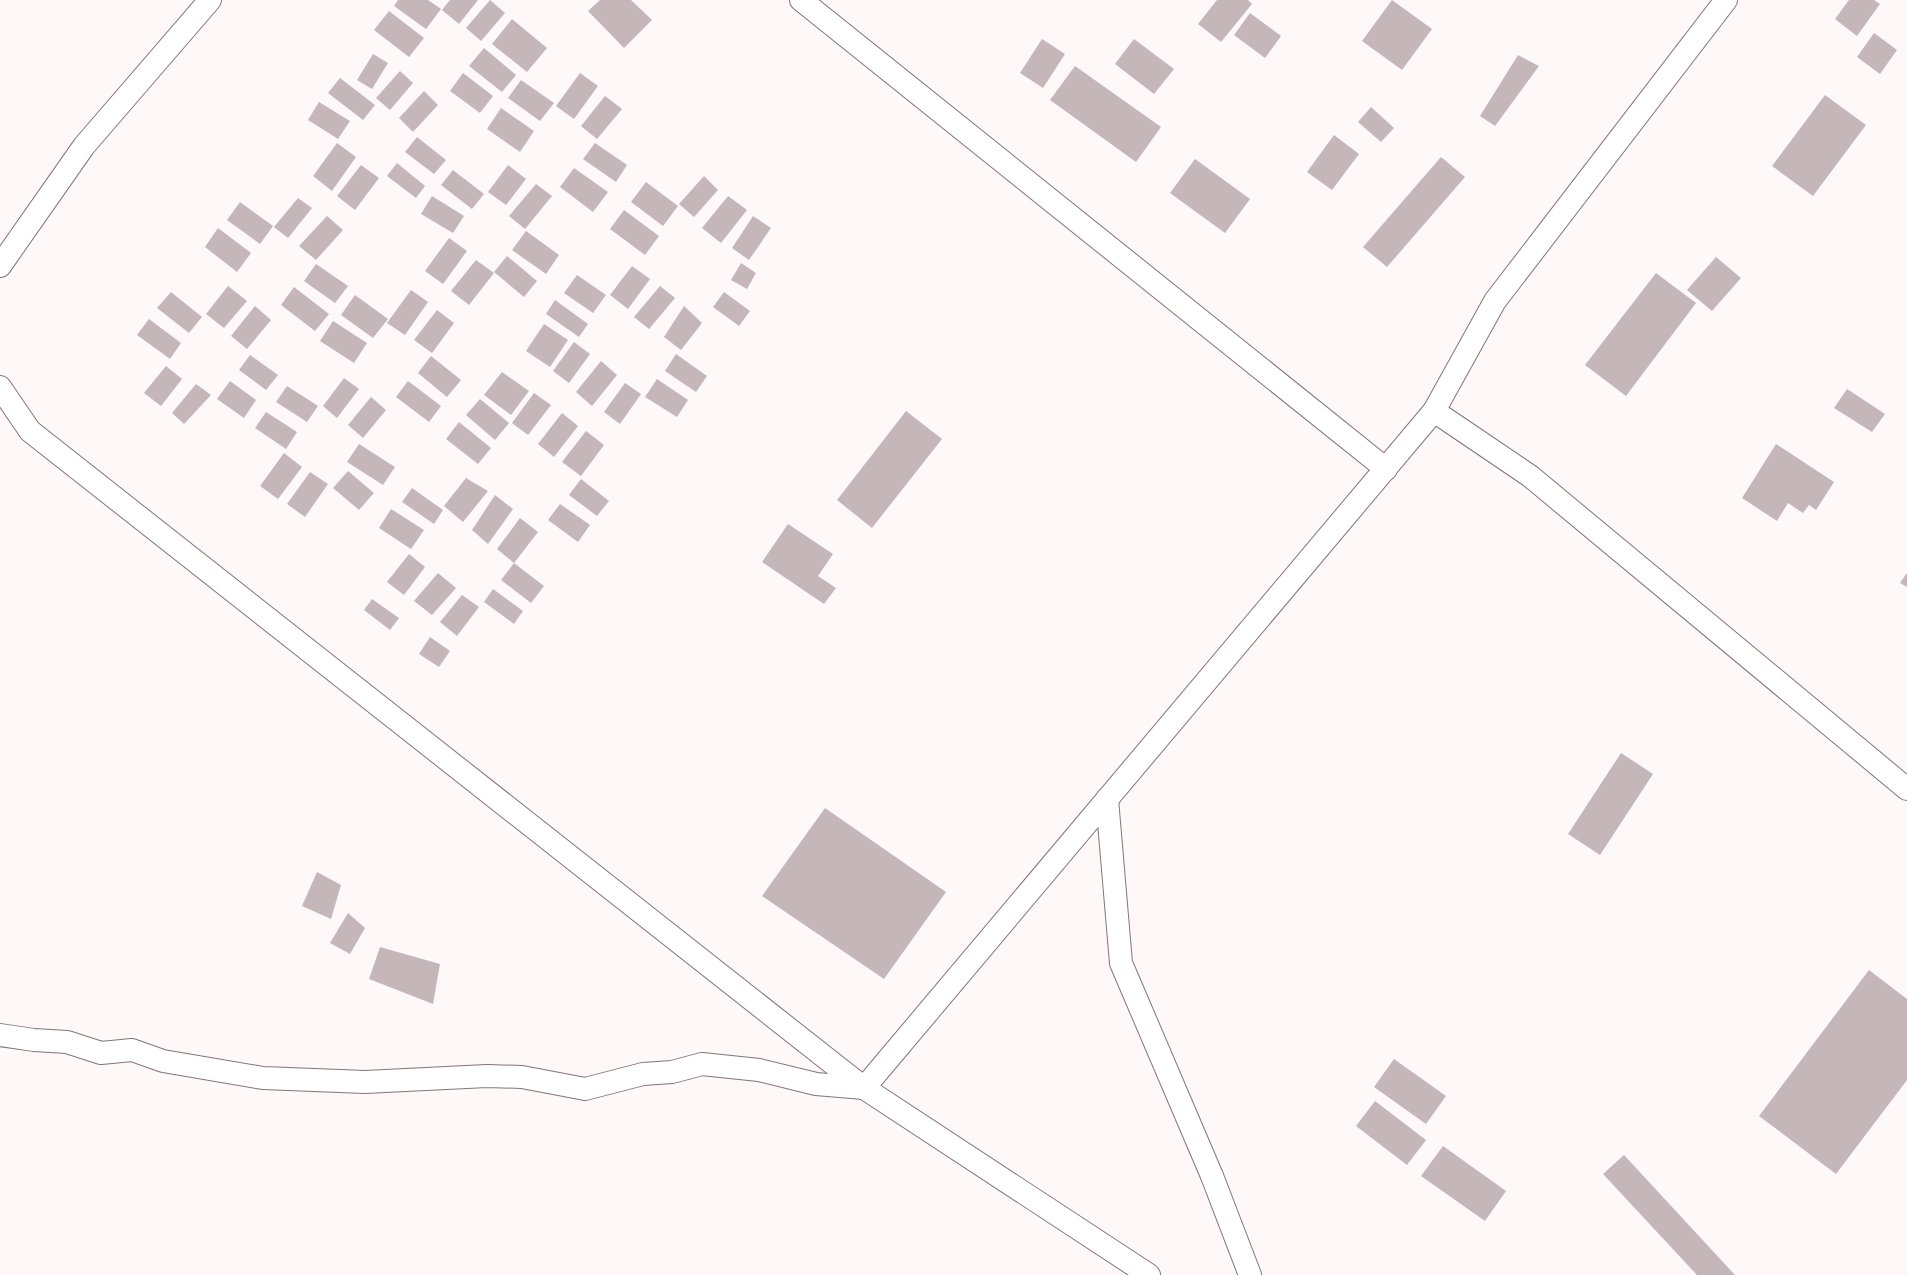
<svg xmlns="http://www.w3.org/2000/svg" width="1907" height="1275" font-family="'Titillium Web',sans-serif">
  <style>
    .building { fill: #c5b6ba }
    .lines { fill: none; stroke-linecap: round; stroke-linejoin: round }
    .street-casing { stroke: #837478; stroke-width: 24 }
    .street { stroke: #fff; stroke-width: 22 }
  </style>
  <rect width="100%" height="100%" fill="#fef8f9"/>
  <!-- building -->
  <g class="building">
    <polygon points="398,0 428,0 441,9 426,29 394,6"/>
    <polygon points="450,0 478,0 459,24 442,10"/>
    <polygon points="490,0 505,13 481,41 466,28"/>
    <polygon points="600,0 631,0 652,20 624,48 588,11"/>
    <polygon points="1217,0 1248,0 1252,4 1221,42 1198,24"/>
    <polygon points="1392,0 1432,29 1402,70 1362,41"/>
    <polygon points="1849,0 1874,0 1880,4 1857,36 1835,19"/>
    <polygon points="389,11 424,38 409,57 374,30"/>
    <polygon points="1250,13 1281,36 1265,58 1234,35"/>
    <polygon points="512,19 547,48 527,72 492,44"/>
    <polygon points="1874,33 1897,50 1880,74 1857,57"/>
    <polygon points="1042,39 1065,54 1043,88 1020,73"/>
    <polygon points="1134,39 1174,69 1154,94 1115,64"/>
    <polygon points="484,48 516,75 502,92 469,66"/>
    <polygon points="373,54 388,63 372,89 357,80"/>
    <polygon points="1518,55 1539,66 1495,126 1480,116"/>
    <polygon points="1075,66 1161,127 1136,162 1050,100"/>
    <polygon points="400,71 413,83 390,110 376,98"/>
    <polygon points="463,73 493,96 480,113 450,91"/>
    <polygon points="580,73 598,86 574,119 556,106"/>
    <polygon points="340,78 375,105 363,120 328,93"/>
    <polygon points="521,80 554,103 540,121 508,98"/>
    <polygon points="424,91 438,105 413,132 399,118"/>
    <polygon points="1825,95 1866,125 1813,196 1772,166"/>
    <polygon points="605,96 622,109 597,139 581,126"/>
    <polygon points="319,102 350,121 338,139 308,120"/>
    <polygon points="1371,107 1394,128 1381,142 1358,122"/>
    <polygon points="501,108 534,131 520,152 487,129"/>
    <polygon points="1334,135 1359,154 1332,190 1307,172"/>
    <polygon points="417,137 446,160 434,174 405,152"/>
    <polygon points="337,143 356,157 332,191 313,176"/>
    <polygon points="595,143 627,165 616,182 583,159"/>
    <polygon points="1441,157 1465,177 1387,267 1363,247"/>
    <polygon points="1195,159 1250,199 1225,233 1170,193"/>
    <polygon points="397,163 425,186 416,198 387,176"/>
    <polygon points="361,165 379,178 355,210 337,196"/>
    <polygon points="508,165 526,179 506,205 488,192"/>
    <polygon points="574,168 608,192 593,212 560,187"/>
    <polygon points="453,170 484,194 472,209 441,185"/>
    <polygon points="704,176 718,190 694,217 679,204"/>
    <polygon points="646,182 678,206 663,226 631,202"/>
    <polygon points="536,184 552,196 525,229 509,216"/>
    <polygon points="432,196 464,216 453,233 421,214"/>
    <polygon points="728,196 747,210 721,243 702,228"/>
    <polygon points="298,198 312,208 288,238 274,227"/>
    <polygon points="240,202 273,226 260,244 227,220"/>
    <polygon points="624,210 659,236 645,255 610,229"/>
    <polygon points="327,216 343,230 316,260 299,246"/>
    <polygon points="753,216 771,228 749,260 732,248"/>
    <polygon points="218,228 251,253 237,272 205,247"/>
    <polygon points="526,231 559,255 546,274 512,250"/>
    <polygon points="449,238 467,251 443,284 425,271"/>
    <polygon points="507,256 537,281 524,297 494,272"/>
    <polygon points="1716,257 1741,278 1712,311 1687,290"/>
    <polygon points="476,260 494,273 469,305 451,291"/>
    <polygon points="741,263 756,273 747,289 731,280"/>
    <polygon points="316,264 348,286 335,303 304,281"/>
    <polygon points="632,266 650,279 628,309 610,295"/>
    <polygon points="1656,273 1696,303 1626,396 1585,365"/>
    <polygon points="577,275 606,295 593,313 564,293"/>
    <polygon points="228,286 247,301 224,328 206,314"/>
    <polygon points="660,286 675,298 649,329 634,317"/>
    <polygon points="294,287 329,314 315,331 281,305"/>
    <polygon points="411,290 428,302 405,335 387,323"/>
    <polygon points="171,292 202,317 189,333 157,308"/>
    <polygon points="724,292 750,311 739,326 713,307"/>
    <polygon points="355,295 388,319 373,338 341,315"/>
    <polygon points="555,300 588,324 579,337 546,314"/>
    <polygon points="255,306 271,320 247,349 231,336"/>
    <polygon points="684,306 702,323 681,350 664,337"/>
    <polygon points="437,310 454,323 432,353 414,340"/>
    <polygon points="149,319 181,343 170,359 137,335"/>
    <polygon points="333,321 367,343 354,363 320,341"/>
    <polygon points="544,324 568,340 550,367 526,351"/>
    <polygon points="574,342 590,354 569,383 553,371"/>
    <polygon points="676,354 707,376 696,392 665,371"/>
    <polygon points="250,355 278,375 266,390 239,370"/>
    <polygon points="431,356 461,380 447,397 418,373"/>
    <polygon points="601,361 617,375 592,406 576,392"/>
    <polygon points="166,366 182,379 161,406 144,393"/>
    <polygon points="502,372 529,391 511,415 484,395"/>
    <polygon points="344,378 359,389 337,418 323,406"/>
    <polygon points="657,379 688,400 677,417 645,397"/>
    <polygon points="230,381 256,400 244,418 217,399"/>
    <polygon points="408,381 441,406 429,422 396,397"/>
    <polygon points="625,383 641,394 620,424 604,412"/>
    <polygon points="196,384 211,395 184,424 172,413"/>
    <polygon points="287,386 318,406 307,422 276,402"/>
    <polygon points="1847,389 1885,414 1872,432 1834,408"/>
    <polygon points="534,393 551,405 528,435 512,423"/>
    <polygon points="371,397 386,410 363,438 348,425"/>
    <polygon points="480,399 509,423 495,440 466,415"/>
    <polygon points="906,411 942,439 872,528 837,500"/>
    <polygon points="266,412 297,432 286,449 255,428"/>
    <polygon points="562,413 578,426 554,457 538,444"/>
    <polygon points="459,422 491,448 478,464 446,439"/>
    <polygon points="586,431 604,445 581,476 562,462"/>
    <polygon points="359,444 395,467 383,485 347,462"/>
    <polygon points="1776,444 1834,482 1816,510 1809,505 1803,513 1788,503 1777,521 1742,498"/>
    <polygon points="284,453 302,467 278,499 260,486"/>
    <polygon points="348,471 374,493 359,510 333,488"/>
    <polygon points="310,472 328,484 305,517 287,504"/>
    <polygon points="466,478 488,491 463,522 444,506"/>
    <polygon points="581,479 609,501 597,516 569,495"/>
    <polygon points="412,488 443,510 434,524 402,502"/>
    <polygon points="495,495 513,509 488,544 472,530"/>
    <polygon points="560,504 590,525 578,542 548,520"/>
    <polygon points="391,509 424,530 411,549 379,528"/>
    <polygon points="520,518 538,532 514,563 497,549"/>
    <polygon points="788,524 833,554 818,576 836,588 824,604 762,562"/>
    <polygon points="409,554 425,567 404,595 387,582"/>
    <polygon points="514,563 544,586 531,603 501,580"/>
    <polygon points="438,573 456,588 432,615 414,601"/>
    <polygon points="1907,573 1907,587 1900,583"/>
    <polygon points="493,589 523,611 514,624 484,602"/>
    <polygon points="462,595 479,607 457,636 440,622"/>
    <polygon points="372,599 399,618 390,630 364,610"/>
    <polygon points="430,637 450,651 439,667 419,654"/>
    <polygon points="1621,753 1653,774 1600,855 1568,834"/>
    <polygon points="825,808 946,892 884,979 762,896"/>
    <polygon points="317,872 341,885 331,919 302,906"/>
    <polygon points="348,913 365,928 350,954 330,943"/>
    <polygon points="380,947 440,964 433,1004 369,979"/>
    <polygon points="1869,970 1907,999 1907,1080 1836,1174 1759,1116"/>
    <polygon points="1394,1059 1446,1096 1426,1124 1374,1087"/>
    <polygon points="1375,1101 1426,1140 1407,1165 1356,1126"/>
    <polygon points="1443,1146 1506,1191 1485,1221 1421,1176"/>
    <polygon points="1624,1155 1735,1275 1697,1275 1603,1174"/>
  </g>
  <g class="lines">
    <defs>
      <g id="street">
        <polyline points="801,0 1386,469"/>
        <polyline points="0,266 84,146 210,0"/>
        <polyline points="0,387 30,431 864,1088"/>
        <polyline points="1434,411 1530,476 1907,789"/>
        <polyline points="1107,799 1121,963 1212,1176 1250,1275"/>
        <polyline points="0,1035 34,1040 67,1042 101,1053 132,1050 163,1061 263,1078 365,1082 487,1076 522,1077 585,1089 643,1074 672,1072 702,1064 759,1070 816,1084 864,1088"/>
        <polyline points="1149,1275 864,1088 1434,411 1495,301 1726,0"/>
      </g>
    </defs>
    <!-- street casing -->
    <use href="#street" class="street-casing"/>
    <!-- street -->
    <use href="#street" class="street"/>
  </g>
</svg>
